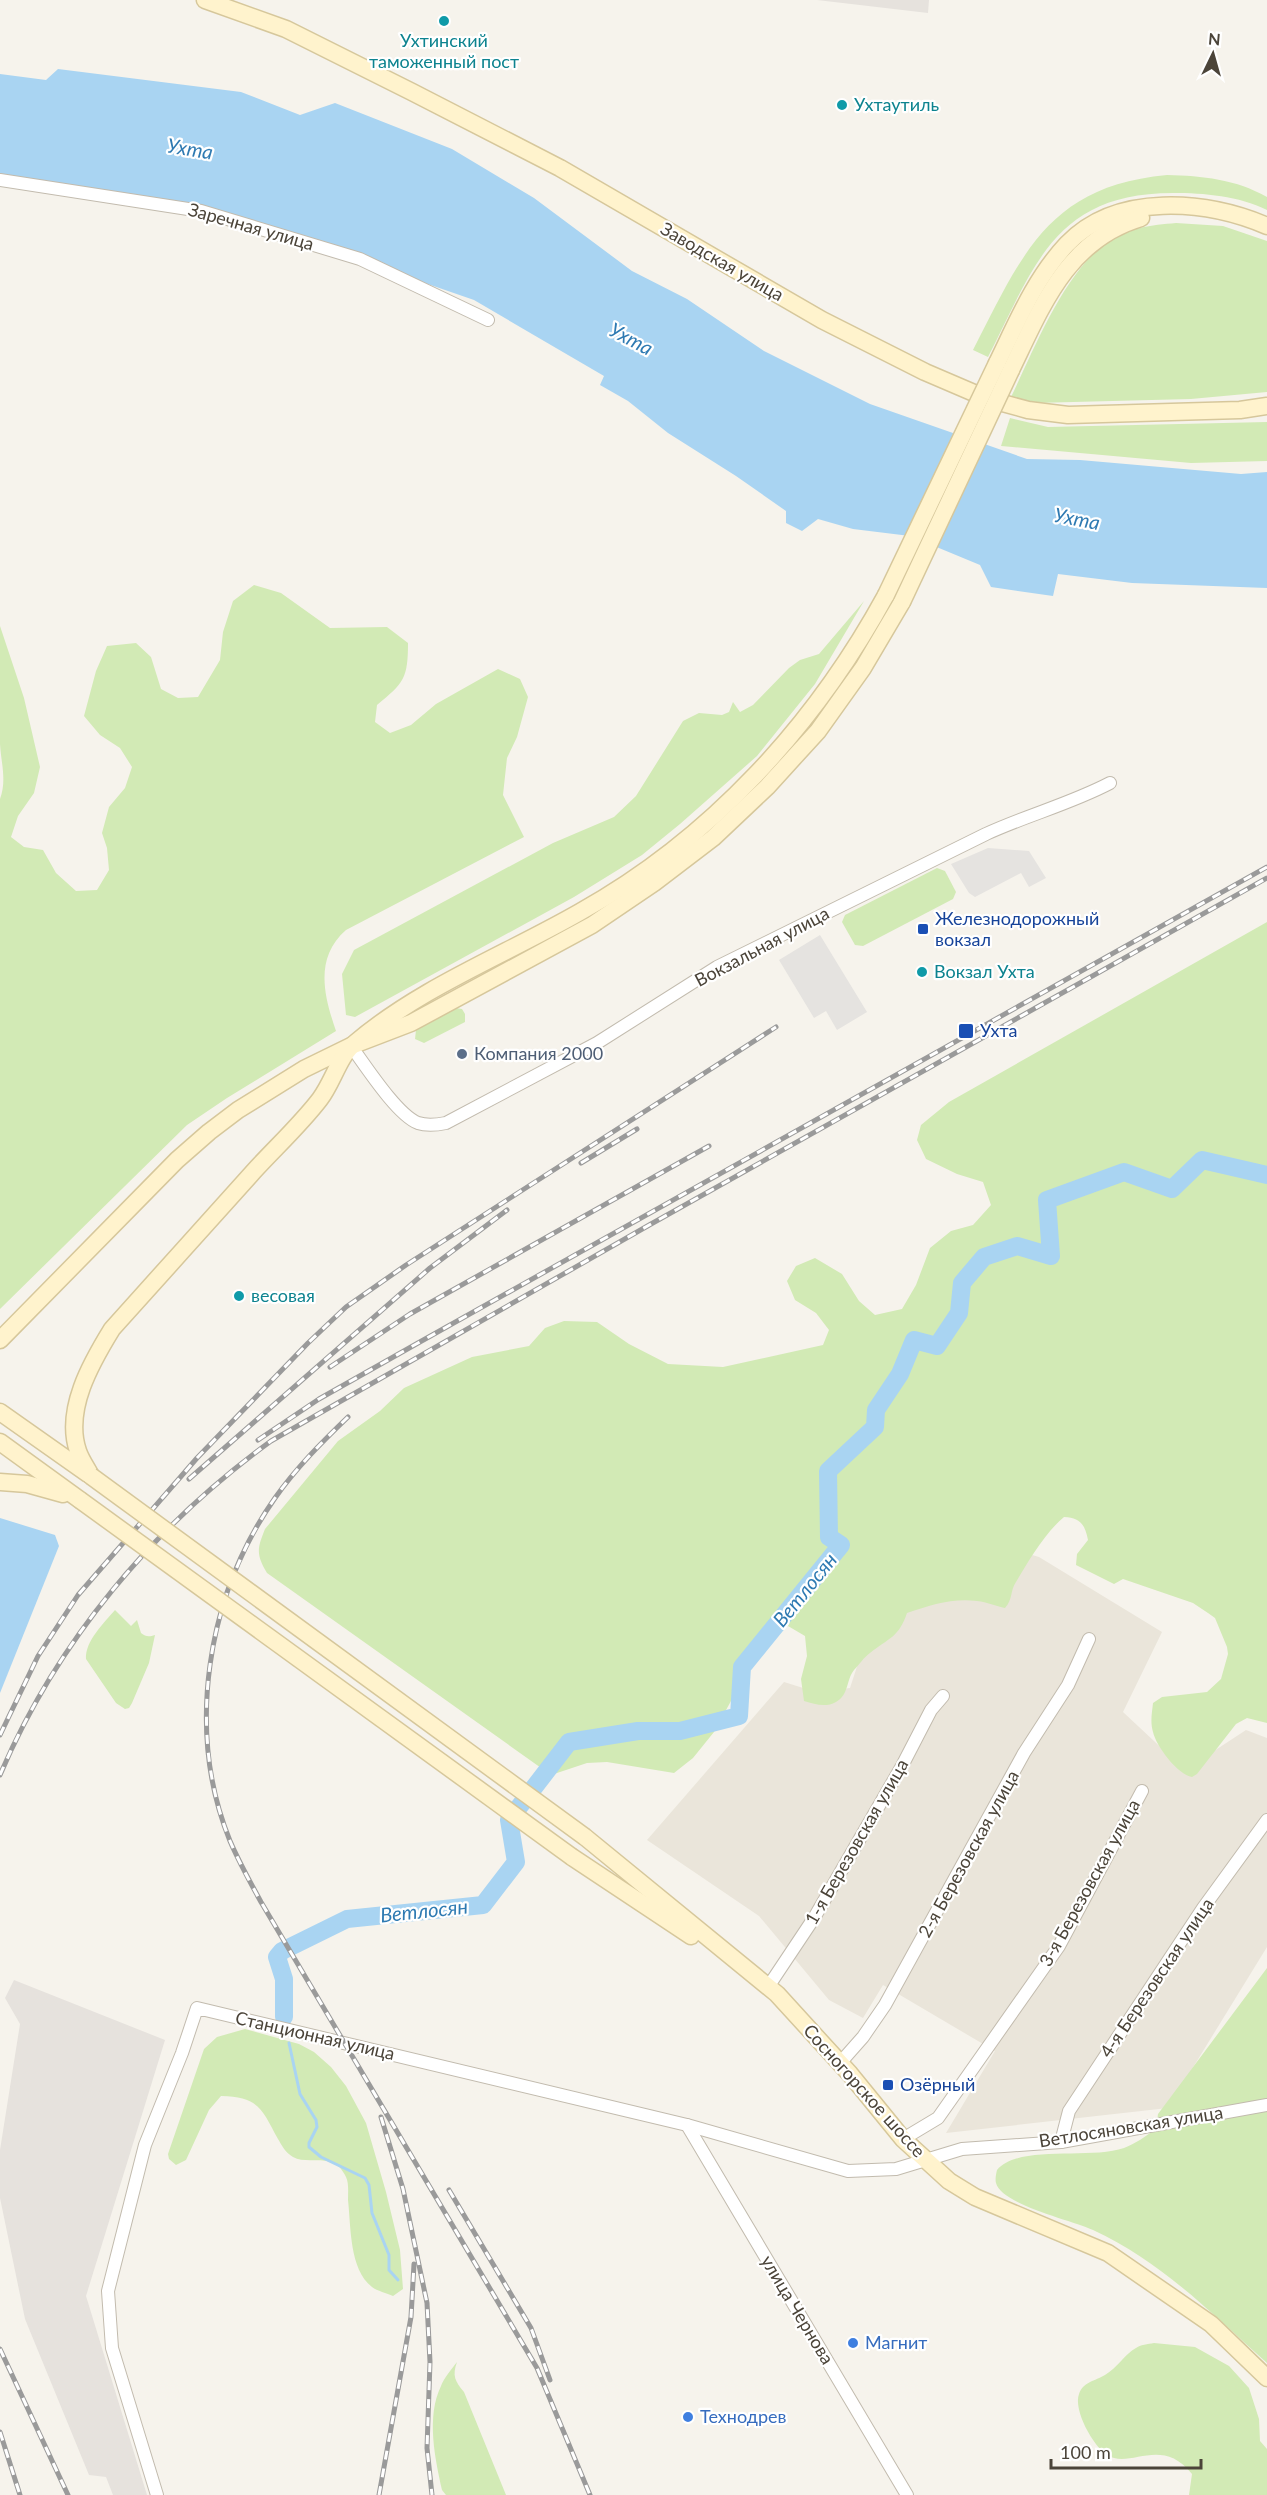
<svg xmlns="http://www.w3.org/2000/svg" width="1267" height="2495" font-family="Lato,sans-serif">
  <style>
    .residential { fill: #eae5da }
    .industrial { fill: #e6e2dd }
    .green { fill: #d2eab5 }
    .parking { fill: #e5e3e0 }
    .water { fill: #a9d4f2 }
    .lines { fill: none; stroke-linecap: round; stroke-linejoin: round }
    .stream { stroke: #a9d4f2; stroke-width: 3 }
    .river { stroke: #a9d4f2; stroke-width: 18 }
    .street-casing { stroke: #c2bbae; stroke-width: 14 }
    .secondary-casing { stroke: #d6c79b; stroke-width: 19 }
    .street { stroke: #fff; stroke-width: 12 }
    .secondary { stroke: #fff3cd; stroke-width: 16 }
    .rail-casing { stroke: #9a9a9a; stroke-width: 5 }
    .rail { stroke: #fff; stroke-width: 3; stroke-dasharray: 9; stroke-linecap: butt }
    .secondary-bridge-casing { stroke: #d6c79b; stroke-width: 19; stroke-linecap: butt }
    .secondary-bridge { stroke: #fff3cd; stroke-width: 16 }
    .culture-dot { fill: #0f9aa8; stroke: #fff; stroke-width: 2 }
    .transit-dot { fill: #1a4fb4; stroke: #fff; stroke-width: 2 }
    .service-dot { fill: #5c6f8a; stroke: #fff; stroke-width: 2 }
    .shop-dot { fill: #3f7fe0; stroke: #fff; stroke-width: 2 }
    .labels { text-anchor: middle; stroke-width: 4.5; stroke-linejoin: round; paint-order: stroke }
    .culture-label { font-size: 18px; fill: #0d838f; stroke: #fff; text-anchor: start }
    .street-label { font-size: 18px; fill: #4b4439; stroke: #fff }
    .transit-label { font-size: 18px; fill: #164399; stroke: #fff; text-anchor: start }
    .service-label { font-size: 18px; fill: #4e5e75; stroke: #fff; text-anchor: start }
    .shop-label { font-size: 18px; fill: #366cbe; stroke: #fff; text-anchor: start }
    .water-label { font-size: 20px; font-style: italic; fill: #2e7ab2; stroke: #fff }
  </style>
  <rect width="100%" height="100%" fill="#f6f3ec"/>
  <!-- residential -->
  <polygon class="residential" points="958,1533 1039,1557 1162,1632 1123,1712 1185,1770 1246,1730 1267,1738 1267,1947 1168,2108 946,2133 995,2051 883,1985 863,2018 829,2000 759,1916 647,1840 784,1682 816,1692 850,1688 878,1602"/>
  <!-- industrial -->
  <g class="industrial">
    <polygon points="817,0 929,0 928,13"/>
    <polygon points="14,1980 165,2040 86,2296 147,2495 113,2495 106,2477 89,2475 25,2319 0,2198 0,2150 20,2024 5,1998"/>
  </g>
  <!-- green -->
  <g class="green">
    <path d="M 1167,175 C 1203,176 1235,179 1267,197 L 1267,210 C 1239,196 1204,193 1173,193 C 1054,193 1034,267 988,357 L 973,350 C 1022,255 1048,186 1167,175 Z"/>
    <path d="M 1176,223 L 1223,226 L 1267,241 L 1267,392 L 1191,399 L 1034,403 L 1010,399 C 1033,352 1063,274 1106,243 C 1126,228 1152,225 1176,223 Z"/>
    <polygon points="1010,418 1048,427 1267,422 1267,461 1191,463 1001,446"/>
    <path d="M 254,585 L 281,593 L 330,628 L 387,627 L 408,643 C 408,678 404,683 377,705 L 375,722 L 390,733 L 411,725 L 436,704 L 498,669 L 520,679 L 528,697 L 517,737 L 507,758 L 503,795 L 524,837 L 346,930 C 314,958 324,996 336,1031 L 227,1098 L 187,1125 L 0,1309 L 0,799 C 7,780 1,763 0,744 C 0,705 0,665 0,626 L 24,698 L 40,767 L 34,793 L 18,816 L 11,837 L 24,847 L 43,850 L 56,873 L 76,891 L 97,890 L 109,870 L 107,848 L 102,833 L 109,807 L 125,788 L 132,767 L 120,748 L 100,735 L 84,716 L 96,671 L 107,646 L 136,643 L 151,657 L 161,689 L 178,698 L 198,697 L 220,660 L 223,632 L 233,601 Z"/>
    <polygon points="864,601 815,684 757,756 680,824 642,855 574,897 355,1017 346,1015 342,974 354,950 553,843 614,817 636,796 683,721 699,713 722,715 729,712 733,702 740,712 753,705 789,668 800,660 819,654"/>
    <polygon points="937,868 945,871 956,892 953,899 863,946 855,945 842,922 845,915"/>
    <path d="M 1267,922 L 1267,1723 L 1247,1718 L 1236,1724 L 1197,1774 L 1192,1777 C 1178,1775 1156,1746 1153,1732 C 1150,1722 1152,1713 1153,1703 L 1162,1697 L 1207,1692 L 1221,1679 L 1228,1654 L 1227,1647 L 1215,1618 L 1208,1613 L 1193,1603 L 1123,1579 L 1114,1584 L 1076,1565 L 1077,1554 L 1088,1540 C 1085,1524 1080,1518 1064,1517 C 1045,1533 1029,1560 1016,1582 C 1010,1591 1013,1599 1005,1608 C 996,1606 987,1602 977,1601 C 952,1598 931,1605 907,1613 C 899,1637 889,1638 870,1653 C 864,1657 859,1665 854,1670 C 846,1680 849,1695 836,1702 C 825,1708 815,1704 804,1701 L 801,1679 L 807,1656 L 805,1636 L 788,1626 L 765,1639 L 714,1732 L 693,1758 L 674,1773 L 607,1762 L 587,1763 L 551,1775 L 267,1573 C 256,1554 257,1549 265,1529 L 338,1441 L 380,1411 L 404,1388 L 472,1357 L 529,1346 L 545,1328 L 564,1321 L 597,1322 L 629,1344 L 668,1364 L 723,1367 L 823,1345 L 829,1330 L 816,1313 L 795,1300 L 787,1281 L 796,1266 L 815,1258 L 842,1274 L 859,1301 L 875,1315 L 902,1309 L 916,1285 L 930,1248 L 951,1231 L 973,1225 L 991,1205 L 983,1182 L 957,1174 L 926,1159 L 917,1140 L 921,1125 L 949,1102 Z"/>
    <polygon points="456,1008 462,1009 465,1014 465,1022 424,1043 415,1039 416,1030"/>
    <path d="M 115,1610 L 131,1626 L 137,1620 L 141,1633 C 146,1637 149,1637 155,1635 L 149,1663 L 132,1703 L 129,1708 L 125,1709 L 116,1703 L 86,1659 C 85,1641 104,1623 115,1610 Z"/>
    <path d="M 1267,1968 L 1267,2363 C 1211,2313 1162,2262 1093,2230 C 1071,2220 1002,2205 996,2183 C 995,2180 996,2174 997,2170 C 1019,2144 1089,2160 1124,2148 C 1135,2144 1146,2136 1156,2129 L 1158,2114 Z"/>
    <path d="M 245,2029 L 299,2044 L 314,2052 L 331,2067 L 346,2086 L 366,2123 L 386,2192 L 400,2250 L 403,2289 L 393,2296 C 387,2293 377,2291 372,2287 C 349,2269 351,2226 348,2200 C 348,2193 349,2183 346,2177 C 334,2150 309,2166 293,2157 C 286,2153 282,2146 278,2139 C 262,2110 260,2097 221,2096 L 209,2110 L 186,2160 L 176,2165 L 169,2159 L 168,2154 L 204,2049 L 217,2037 Z"/>
    <path d="M 1154,2343 L 1195,2347 L 1229,2366 L 1249,2388 L 1259,2419 L 1260,2441 L 1267,2449 L 1267,2495 L 1189,2495 L 1192,2474 C 1161,2435 1130,2470 1107,2455 C 1093,2446 1073,2410 1079,2394 C 1083,2382 1095,2381 1105,2375 C 1117,2368 1125,2354 1136,2348 C 1140,2345 1148,2344 1154,2343 Z"/>
    <path d="M 457,2362 C 452,2376 455,2381 464,2392 L 506,2495 L 446,2495 L 442,2490 C 435,2458 426,2417 441,2386 C 444,2378 451,2370 457,2362 Z"/>
  </g>
  <!-- parking -->
  <g class="parking">
    <polygon points="988,848 1029,851 1046,878 1029,887 1021,873 975,897 969,893 951,864"/>
    <polygon points="820,935 867,1012 837,1030 826,1011 814,1018 779,960"/>
  </g>
  <!-- water -->
  <g class="water">
    <polygon points="58,69 241,92 300,115 335,103 452,149 534,198 632,271 687,299 764,351 870,404 1027,459 1080,460 1241,474 1267,472 1267,588 1132,583 1058,574 1053,596 991,587 980,565 910,536 853,529 818,519 802,531 786,523 786,511 736,476 668,433 628,401 600,385 604,376 474,300 257,225 0,177 0,74 46,80"/>
    <polygon points="0,1518 55,1535 59,1546 0,1693"/>
  </g>
  <g class="lines">
    <!-- stream -->
    <polyline class="stream" points="289,2043 300,2094 316,2120 317,2127 309,2143 309,2147 321,2157 365,2178 369,2185 372,2213 389,2255 389,2270 398,2280"/>
    <!-- river -->
    <polyline class="river" points="284,2017 284,1979 277,1957 282,1951 347,1919 483,1905 516,1862 509,1820 569,1742 638,1731 680,1731 739,1716 742,1667 841,1545 829,1537 828,1471 875,1427 876,1410 900,1374 914,1340 937,1346 959,1313 962,1283 984,1257 1017,1246 1051,1256 1047,1200 1124,1172 1172,1189 1202,1160 1267,1175"/>
    <defs>
      <g id="street">
        <polyline points="0,180 201,211 360,259 488,320"/>
        <path d="M 351,1046 C 365,1065 397,1115 418,1123 C 427,1126 436,1125 446,1123 L 597,1043 L 717,967 L 986,834 C 1027,815 1070,804 1110,783"/>
        <polyline points="768,1987 814,1918 902,1766 931,1710 943,1696"/>
        <polyline points="840,2063 863,2037 885,2005 1024,1753 1068,1685 1089,1639"/>
        <polyline points="687,2125 907,2495"/>
        <polyline points="903,2139 938,2118 1059,1946 1142,1791"/>
        <polyline points="1061,2142 1069,2111 1203,1908 1267,1820"/>
        <polyline points="157,2495 112,2348 108,2291 145,2145 182,2053 197,2008 687,2125 848,2171 896,2169 962,2149 1061,2142 1267,2105"/>
      </g>
      <g id="secondary">
        <polyline points="205,0 286,29 412,92 560,168 822,320 925,372 988,399 1028,410 1068,415 1240,410 1267,406"/>
        <path d="M 997,363 C 1017,322 1035,278 1067,244 C 1117,192 1206,200 1267,226"/>
        <path d="M 1011,370 C 1042,306 1067,240 1141,218"/>
        <polyline points="0,1340 177,1160 209,1132 238,1110 304,1069 351,1046 411,1023 592,925 654,883 713,838 767,787 818,731 863,668 902,602"/>
        <polyline points="0,1412 88,1474"/>
        <polyline points="0,1442 80,1500"/>
        <path d="M 91,1476 C 87,1468 81,1460 78,1451 C 64,1410 91,1363 112,1329 C 159,1276 207,1224 254,1171 C 276,1147 301,1124 320,1099 C 333,1082 339,1056 355,1043 C 421,987 505,955 580,912 C 711,839 815,725 886,595"/>
        <polyline points="0,1482 27,1484 63,1494"/>
        <polyline points="585,1837 777,1994 850,2074 903,2139 949,2181 975,2197 1108,2253 1211,2324 1267,2378"/>
        <polyline points="572,1857 691,1936"/>
      </g>
    </defs>
    <!-- street casing -->
    <use href="#street" class="street-casing"/>
    <!-- secondary casing -->
    <use href="#secondary" class="secondary-casing"/>
    <!-- street -->
    <use href="#street" class="street"/>
    <!-- secondary -->
    <use href="#secondary" class="secondary"/>
    <defs>
      <g id="rail">
        <polyline points="581,1163 637,1129"/>
        <polyline points="330,1367 410,1314 709,1146"/>
        <path d="M 348,1417 C 322,1442 296,1468 275,1498 C 207,1595 185,1730 230,1841 C 239,1862 250,1882 261,1902 L 537,2368 L 590,2495"/>
        <polyline points="258,1440 319,1399 418,1343 1267,867"/>
        <polyline points="189,1479 430,1268 507,1210"/>
        <polyline points="0,1735 38,1656 78,1595 197,1458 308,1343 346,1307 406,1265 776,1027"/>
        <path d="M 0,1775 C 57,1641 153,1527 271,1441 L 651,1224 L 1267,878"/>
        <polyline points="381,2117 403,2189 427,2303 430,2362 427,2448 432,2495"/>
        <polyline points="449,2190 531,2328 550,2380"/>
        <polyline points="0,2349 68,2495"/>
        <polyline points="0,2432 20,2495"/>
        <polyline points="379,2495 411,2317 414,2264"/>
      </g>
    </defs>
    <!-- rail casing -->
    <use href="#rail" class="rail-casing"/>
    <!-- rail -->
    <use href="#rail" class="rail"/>
    <defs>
      <g id="secondary-bridge">
        <polyline points="886,595 997,363"/>
        <polyline points="902,602 1011,370"/>
        <polyline points="91,1476 585,1837"/>
        <polyline points="80,1500 572,1857"/>
      </g>
    </defs>
    <!-- secondary-bridge casing -->
    <use href="#secondary-bridge" class="secondary-bridge-casing"/>
    <!-- secondary-bridge -->
    <use href="#secondary-bridge" class="secondary-bridge"/>
  </g>
  <!-- markers -->
  <g class="culture-dot">
    <circle cx="444" cy="21" r="6"/>
    <circle cx="842" cy="105" r="6"/>
    <circle cx="922" cy="972" r="6"/>
    <circle cx="239" cy="1296" r="6"/>
  </g>
  <g class="transit-dot">
    <rect x="917" y="923" width="12" height="12" rx="3"/>
    <rect x="958" y="1023" width="16" height="16" rx="3"/>
    <rect x="882" y="2079" width="12" height="12" rx="3"/>
  </g>
  <circle class="service-dot" cx="462" cy="1054" r="6"/>
  <g class="shop-dot">
    <circle cx="853" cy="2343" r="6"/>
    <circle cx="688" cy="2417" r="6"/>
  </g>
  <g class="labels">
    <!-- culture labels -->
    <g class="culture-label">
      <text x="444" y="47" text-anchor="middle">Ухтинский<tspan x="444" dy="21">таможенный пост</tspan></text>
      <text x="854" y="111">Ухтаутиль</text>
      <text x="934" y="978">Вокзал Ухта</text>
      <text x="251" y="1302">весовая</text>
    </g>
    <!-- street labels -->
    <g class="street-label">
      <text transform="translate(251 227) rotate(16)" y="6">Заречная улица</text>
      <text transform="translate(722 262) rotate(30)" y="6">Заводская улица</text>
      <text transform="translate(762 947) rotate(-28)" y="6">Вокзальная улица</text>
      <text transform="translate(857 1842) rotate(-60)" y="6">1-я Березовская улица</text>
      <text transform="translate(969 1854) rotate(-61)" y="6">2-я Березовская улица</text>
      <text transform="translate(1090 1883) rotate(-61)" y="6">3-я Березовская улица</text>
      <text transform="translate(1157 1978) rotate(-56)" y="6">4-я Березовская улица</text>
      <text transform="translate(315 2036) rotate(13)" y="6">Станционная улица</text>
      <text transform="translate(864 2091) rotate(48)" y="6">Сосногорское шоссе</text>
      <text transform="translate(1131 2127) rotate(-9)" y="6">Ветлосяновская улица</text>
      <text transform="translate(797 2310) rotate(59)" y="6">улица Чернова</text>
    </g>
    <!-- transit labels -->
    <g class="transit-label">
      <text x="935" y="925">Железнодорожный<tspan x="935" dy="21">вокзал</tspan></text>
      <text x="980" y="1037">Ухта</text>
      <text x="900" y="2091">Озёрный</text>
    </g>
    <!-- service labels -->
    <g class="service-label">
      <text x="474" y="1060">Компания 2000</text>
    </g>
    <!-- shop labels -->
    <g class="shop-label">
      <text x="865" y="2349">Магнит</text>
      <text x="700" y="2423">Технодрев</text>
    </g>
    <!-- water labels -->
    <g class="water-label">
      <text transform="translate(190 149) rotate(9)" y="7">Ухта</text>
      <text transform="translate(631 339) rotate(28)" y="7">Ухта</text>
      <text transform="translate(1077 519) rotate(11)" y="7">Ухта</text>
      <text transform="translate(805 1590) rotate(-51)" y="7">Ветлосян</text>
      <text transform="translate(424 1911) rotate(-6)" y="7">Ветлосян</text>
    </g>
  </g>
  <!-- north arrow -->
  <g transform="translate(1213 54) rotate(5)" stroke="#ffffff" stroke-width="4.5" paint-order="stroke">
  <path d="M0-4.5L10 22L0 15L-10 22Z" fill="#4b4439"/>
  <text y="-9" font-size="16" font-weight="bold" text-anchor="middle" fill="#4b4439">N</text>
  </g>
  <!-- scale -->
  <path d="M1051 2459v9h150v-9" fill="none" stroke="#4b4439" stroke-width="3"/>
  <text x="1060" y="2459" font-size="18" fill="#4b4439" stroke="#ffffff" stroke-width="4.5" paint-order="stroke">100 m</text>
</svg>
